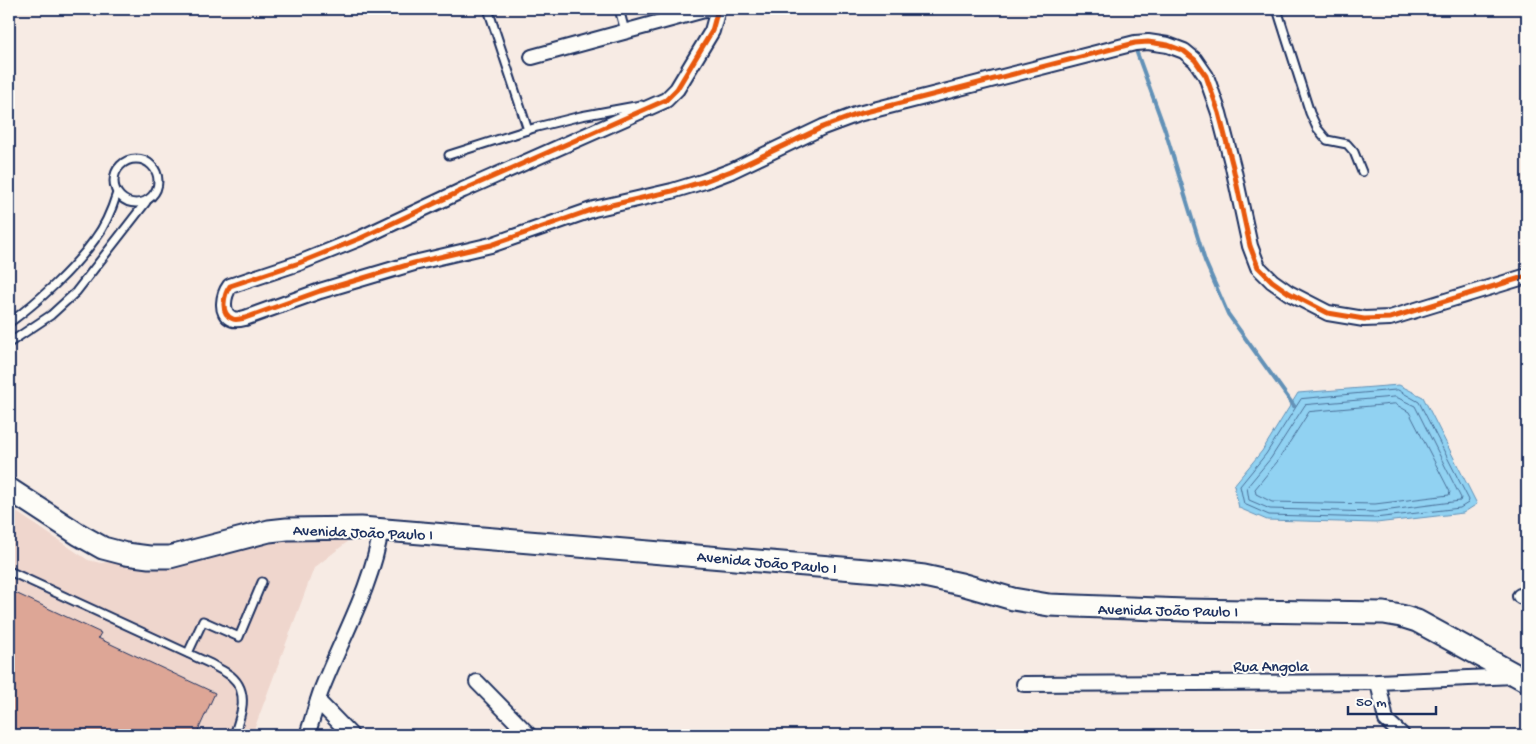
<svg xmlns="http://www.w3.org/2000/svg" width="1536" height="744" font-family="'Gochi Hand',sans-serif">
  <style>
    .built { fill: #efd6cd }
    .water { fill: #91d2f2; stroke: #6291b7 }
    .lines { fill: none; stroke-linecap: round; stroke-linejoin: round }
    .shore { stroke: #4a7099; stroke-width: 1 }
    .stream { stroke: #6291b7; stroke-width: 4 }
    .building { fill: #dda696; stroke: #1b2f5e; filter: url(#shadow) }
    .lane-casing { stroke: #1b2f5e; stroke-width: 11 }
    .street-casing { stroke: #1b2f5e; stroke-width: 18 }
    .primary-casing { stroke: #1b2f5e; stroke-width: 25 }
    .lane { stroke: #fdfcf7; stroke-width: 7 }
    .street { stroke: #fdfcf7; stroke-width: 14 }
    .primary { stroke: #fdfcf7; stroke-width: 21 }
    .cycleway-casing { stroke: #fdfcf7; stroke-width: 8 }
    .cycleway { stroke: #e8590c; stroke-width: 5 }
    .labels { text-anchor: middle; stroke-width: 4; stroke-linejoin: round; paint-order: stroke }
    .street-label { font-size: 16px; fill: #1b2f5e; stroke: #fdfcf7 }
  </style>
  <defs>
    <filter id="shadow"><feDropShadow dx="-4.5" dy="4.5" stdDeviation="1" flood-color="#0004"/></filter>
  </defs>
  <rect width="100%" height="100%" fill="#f7ebe4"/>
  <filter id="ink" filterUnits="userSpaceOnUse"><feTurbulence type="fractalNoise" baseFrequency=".02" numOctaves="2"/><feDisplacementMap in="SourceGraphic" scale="10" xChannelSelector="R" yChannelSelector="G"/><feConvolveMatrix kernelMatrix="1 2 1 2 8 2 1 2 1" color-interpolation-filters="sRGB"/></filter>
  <g filter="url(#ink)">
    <!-- built -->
    <polygon class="built" points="9,507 88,560 101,563 270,537 348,538 346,543 314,568 252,735 9,735"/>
    <!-- water -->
    <polygon class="water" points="1399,385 1423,397 1477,504 1463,513 1376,523 1267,520 1239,508 1234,485 1262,451 1298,393"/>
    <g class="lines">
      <!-- shore -->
      <g class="shore">
        <polygon points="1398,390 1419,402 1469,500 1468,503 1460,508 1375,518 1269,515 1244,504 1240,486 1266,454 1301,399"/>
        <polygon points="1396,397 1415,406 1461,498 1460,501 1375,512 1270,509 1249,500 1247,487 1271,458 1305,405"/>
        <polygon points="1395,404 1409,412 1450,492 1449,495 1375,504 1272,502 1256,494 1255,489 1277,462 1309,412"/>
      </g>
      <!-- stream -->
      <polyline class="stream" points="1137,53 1165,130 1205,261 1228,314 1294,406"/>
    </g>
    <!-- building -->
    <polygon class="building" points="9,590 101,633 98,638 215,693 196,735 9,735"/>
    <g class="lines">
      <defs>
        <g id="lane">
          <polyline points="488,9 528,130"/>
          <polyline points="619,9 625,31"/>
          <polyline points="1277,9 1310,113 1317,128 1327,140 1347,144 1354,152 1362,172"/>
          <polyline points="449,155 537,127 581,116 641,105"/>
          <circle cx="136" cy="181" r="22"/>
          <path d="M 9,323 C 39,301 73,270 95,239 C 105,226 112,209 117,193"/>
          <polyline points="9,343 51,315 76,292 146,202"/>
          <path d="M 9,571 L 211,664 C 217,668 225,671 231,676 C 250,692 241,716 234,735"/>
          <polyline points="188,653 203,621 239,637 262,582"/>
        </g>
        <g id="street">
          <path d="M 718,9 L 712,31 L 677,89 L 666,100 L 463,190 L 361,238 L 299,263 L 230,286 C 224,294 219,314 233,319 C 236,320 241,319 245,318 L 320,291 L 414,263 L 491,245 L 594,209 L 672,191 L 705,181 L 731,171 L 823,127 L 858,114 L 1135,43 L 1148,42 L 1168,45 L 1184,51 L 1195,60 L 1206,76 L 1219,113 L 1233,167 L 1250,246 L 1258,267 L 1272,281 L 1289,293 L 1328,313 L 1364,319 L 1390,318 L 1527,276"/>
          <polyline points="532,57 708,9"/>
          <polyline points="1520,596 1527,599"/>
          <polyline points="477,682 529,735"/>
          <polyline points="1378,682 1386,720 1402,735"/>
          <polyline points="1024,684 1378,682 1514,676"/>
          <polyline points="318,701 351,735"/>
          <path d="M 307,735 C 312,721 316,705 321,691 C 342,637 372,587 381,529"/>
        </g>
        <polyline id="primary" points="9,489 78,534 103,548 126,554 149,557 170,557 269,531 287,529 361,528 890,572 924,576 961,584 1013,599 1049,605 1185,610 1384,613 1401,616 1417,621 1527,681"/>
      </defs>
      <!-- lane casing -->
      <use href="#lane" class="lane-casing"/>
      <!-- street casing -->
      <use href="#street" class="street-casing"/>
      <!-- primary casing -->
      <use href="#primary" class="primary-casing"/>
      <!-- lane -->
      <use href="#lane" class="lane"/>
      <!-- street -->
      <use href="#street" class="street"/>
      <!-- primary -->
      <use href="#primary" class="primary"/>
      <defs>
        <path id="cycleway" d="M 718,9 L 712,31 L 677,89 L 666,100 L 463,190 L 361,238 L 299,263 L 230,286 C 224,294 219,314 233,319 C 236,320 241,319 245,318 L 320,291 L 414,263 L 491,245 L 594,209 L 672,191 L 705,181 L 731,171 L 823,127 L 858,114 L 1135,43 L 1148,42 L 1168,45 L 1184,51 L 1195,60 L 1206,76 L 1219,113 L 1233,167 L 1250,246 L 1258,267 L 1272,281 L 1289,293 L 1328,313 L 1364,319 L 1390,318 L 1527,276"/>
      </defs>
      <!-- cycleway casing -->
      <use href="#cycleway" class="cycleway-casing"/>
      <!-- cycleway -->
      <use href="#cycleway" class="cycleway"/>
    </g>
  </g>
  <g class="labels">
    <!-- street labels -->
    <g class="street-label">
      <text transform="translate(363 531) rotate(2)" y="6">Avenida João Paulo I</text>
      <text transform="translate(767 561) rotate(5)" y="6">Avenida João Paulo I</text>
      <text transform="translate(1168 609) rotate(1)" y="6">Avenida João Paulo I</text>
      <text x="1271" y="671">Rua Angola</text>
    </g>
  </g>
  <!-- margin -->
  <rect width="1536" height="744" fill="none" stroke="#fdfcf7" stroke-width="30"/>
  <rect x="15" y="15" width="1506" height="714" fill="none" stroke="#1b2f5e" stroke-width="2" filter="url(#ink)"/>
  <!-- scale -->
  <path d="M1348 706v8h88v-8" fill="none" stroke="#1b2f5e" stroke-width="2.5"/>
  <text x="1356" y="706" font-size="15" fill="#1b2f5e" stroke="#fdfcf7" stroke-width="4" paint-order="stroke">50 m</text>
</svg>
